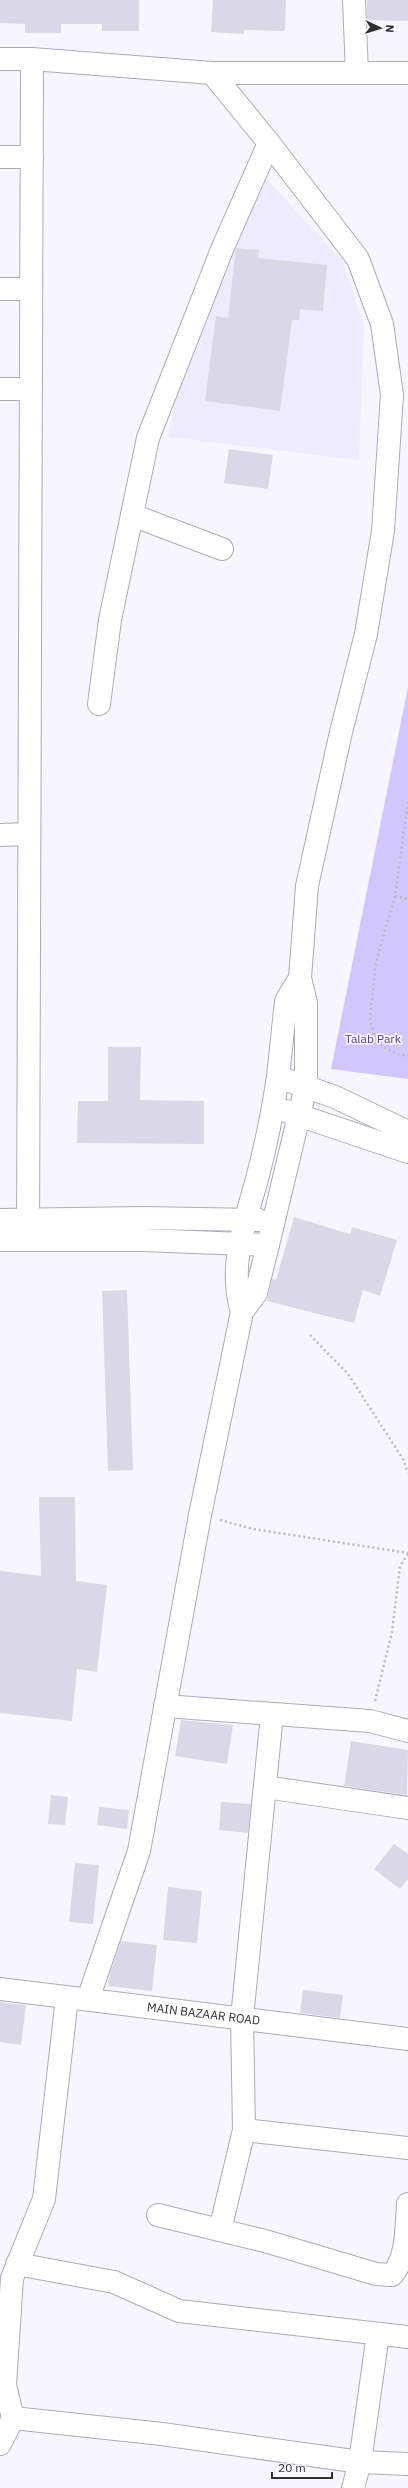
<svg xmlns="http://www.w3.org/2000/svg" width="408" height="2488" font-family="'IBM Plex Sans',sans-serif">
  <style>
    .built { fill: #edebfd }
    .green { fill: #d1c7fe }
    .building { fill: #dad8e7 }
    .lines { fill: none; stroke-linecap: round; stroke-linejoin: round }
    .minor-casing { stroke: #adabb9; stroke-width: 24 }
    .path { stroke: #bab9c1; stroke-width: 2.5; stroke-dasharray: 2 3; stroke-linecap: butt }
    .minor { stroke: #fff; stroke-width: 22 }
    .labels { text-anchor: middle; stroke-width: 3.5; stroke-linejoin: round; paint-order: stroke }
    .park-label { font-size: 12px; fill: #553c95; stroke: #f7f6ff }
    .street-label { font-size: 12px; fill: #2e2e33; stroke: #f7f6ff }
  </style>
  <rect width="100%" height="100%" fill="#f7f6ff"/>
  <!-- built -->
  <polygon class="built" points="263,175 343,262 364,326 359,460 168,437 178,392"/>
  <!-- green -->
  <polygon class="green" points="408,687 408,1079 331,1069"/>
  <!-- building -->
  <g class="building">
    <polygon points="0,0 139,0 139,31 102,31 102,24 61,24 61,33 25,33 25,24 0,23"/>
    <polygon points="213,0 286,0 285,31 244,30 244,34 211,32"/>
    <polygon points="367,0 408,0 408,21 367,20"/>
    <polygon points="236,248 259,250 258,258 327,265 323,311 300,309 299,320 292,320 280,411 205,401 216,316 228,318"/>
    <polygon points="229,449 273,455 268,489 224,483"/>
    <polygon points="108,1047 141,1047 140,1100 204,1101 204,1144 77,1143 78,1101 108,1101"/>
    <polygon points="294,1217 350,1234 352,1227 397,1240 380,1296 363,1290 354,1323 267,1301 272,1279 276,1280"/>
    <polygon points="127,1290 133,1470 108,1471 102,1291"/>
    <polygon points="39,1497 75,1497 76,1581 107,1585 97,1672 77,1669 72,1721 0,1713 0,1571 41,1576"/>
    <polygon points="181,1720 233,1725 227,1764 175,1756"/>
    <polygon points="351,1741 408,1750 407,1795 344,1786"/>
    <polygon points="51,1795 68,1797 65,1825 48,1824"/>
    <polygon points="221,1802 251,1804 248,1833 219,1830"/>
    <polygon points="99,1807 129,1810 127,1829 97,1825"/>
    <polygon points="394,1844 408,1854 408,1879 400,1889 374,1869"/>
    <polygon points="75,1863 99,1865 93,1924 69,1922"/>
    <polygon points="168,1887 202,1891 197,1943 163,1940"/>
    <polygon points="121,1941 157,1945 152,1991 108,1986 110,1973"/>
    <polygon points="303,1990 343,1995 340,2018 300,2013"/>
    <polygon points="0,2002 26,2005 21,2045 0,2042"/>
  </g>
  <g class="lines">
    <defs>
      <g id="minor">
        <polyline points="354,0 357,73"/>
        <polyline points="0,59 32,59 212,73 408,73"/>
        <polyline points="0,157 32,157"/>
        <polyline points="0,289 31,289"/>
        <polyline points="0,389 31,389"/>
        <polyline points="132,515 222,549"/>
        <polyline points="99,704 110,620 148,438 223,247 269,143"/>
        <polyline points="0,835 29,834"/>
        <polyline points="278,1077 286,1001 300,978"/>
        <polyline points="286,1111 408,1152"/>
        <polyline points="0,1220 144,1218 259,1220"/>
        <polyline points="0,1240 143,1240 268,1245 306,1086 306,1003 300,978 307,886 341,732 366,634 383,531 392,395 382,324 358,259 269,143 212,73"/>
        <polyline points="28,1240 32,59"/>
        <path d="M 242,1312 C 228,1266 245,1223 257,1179 C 266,1145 273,1111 278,1077 L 335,1097 L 408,1132"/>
        <polyline points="165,1706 370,1721 408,1731"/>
        <polyline points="265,1787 408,1808"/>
        <path id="s1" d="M 0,1989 L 408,2039"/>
        <polyline points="88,1999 139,1851 200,1515 242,1312 256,1293 268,1245"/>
        <polyline points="244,2130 408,2148"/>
        <path d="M 158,2215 L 265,2241 L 376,2274 L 392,2275 C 408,2256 406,2228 408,2204"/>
        <polyline points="220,2230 244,2130 242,2018 272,1714"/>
        <polyline points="17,2264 114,2282 179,2311 408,2337"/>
        <polyline points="13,2418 162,2434 360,2462 408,2464"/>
        <polyline points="0,2444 13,2418 5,2385 12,2278 44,2199 67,1998"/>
        <polyline points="353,2488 360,2462 378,2334"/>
      </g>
    </defs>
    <!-- minor casing -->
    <use href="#minor" class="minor-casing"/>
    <!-- path -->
    <g class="path">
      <polyline points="408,802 395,896 376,962 370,1018 376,1043 397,1054 408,1056"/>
      <polyline points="395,896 408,899"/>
      <polyline points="310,1335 348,1374 403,1459 408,1473"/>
      <polyline points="220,1520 253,1529 408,1553"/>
      <polyline points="375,1701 392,1632 400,1566 408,1554"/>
    </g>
    <!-- minor -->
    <use href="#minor" class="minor"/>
  </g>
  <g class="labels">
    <!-- park labels -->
    <g class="park-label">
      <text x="373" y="1043">Talab Park</text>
    </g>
    <!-- street labels -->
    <g class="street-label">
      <text dy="4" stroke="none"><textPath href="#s1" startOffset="205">MAIN BAZAAR ROAD</textPath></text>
    </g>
  </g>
  <!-- north arrow -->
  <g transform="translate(380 28) rotate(94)" stroke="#f7f6ff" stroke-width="3" paint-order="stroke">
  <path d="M0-3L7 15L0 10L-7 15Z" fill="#2e2e33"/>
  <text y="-6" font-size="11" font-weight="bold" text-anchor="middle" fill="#2e2e33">N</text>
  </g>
  <!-- scale -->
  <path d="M272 2472v6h60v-6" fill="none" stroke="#2e2e33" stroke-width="2"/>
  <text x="278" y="2472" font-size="12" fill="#2e2e33" stroke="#f7f6ff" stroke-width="3" paint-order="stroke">20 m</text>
</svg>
